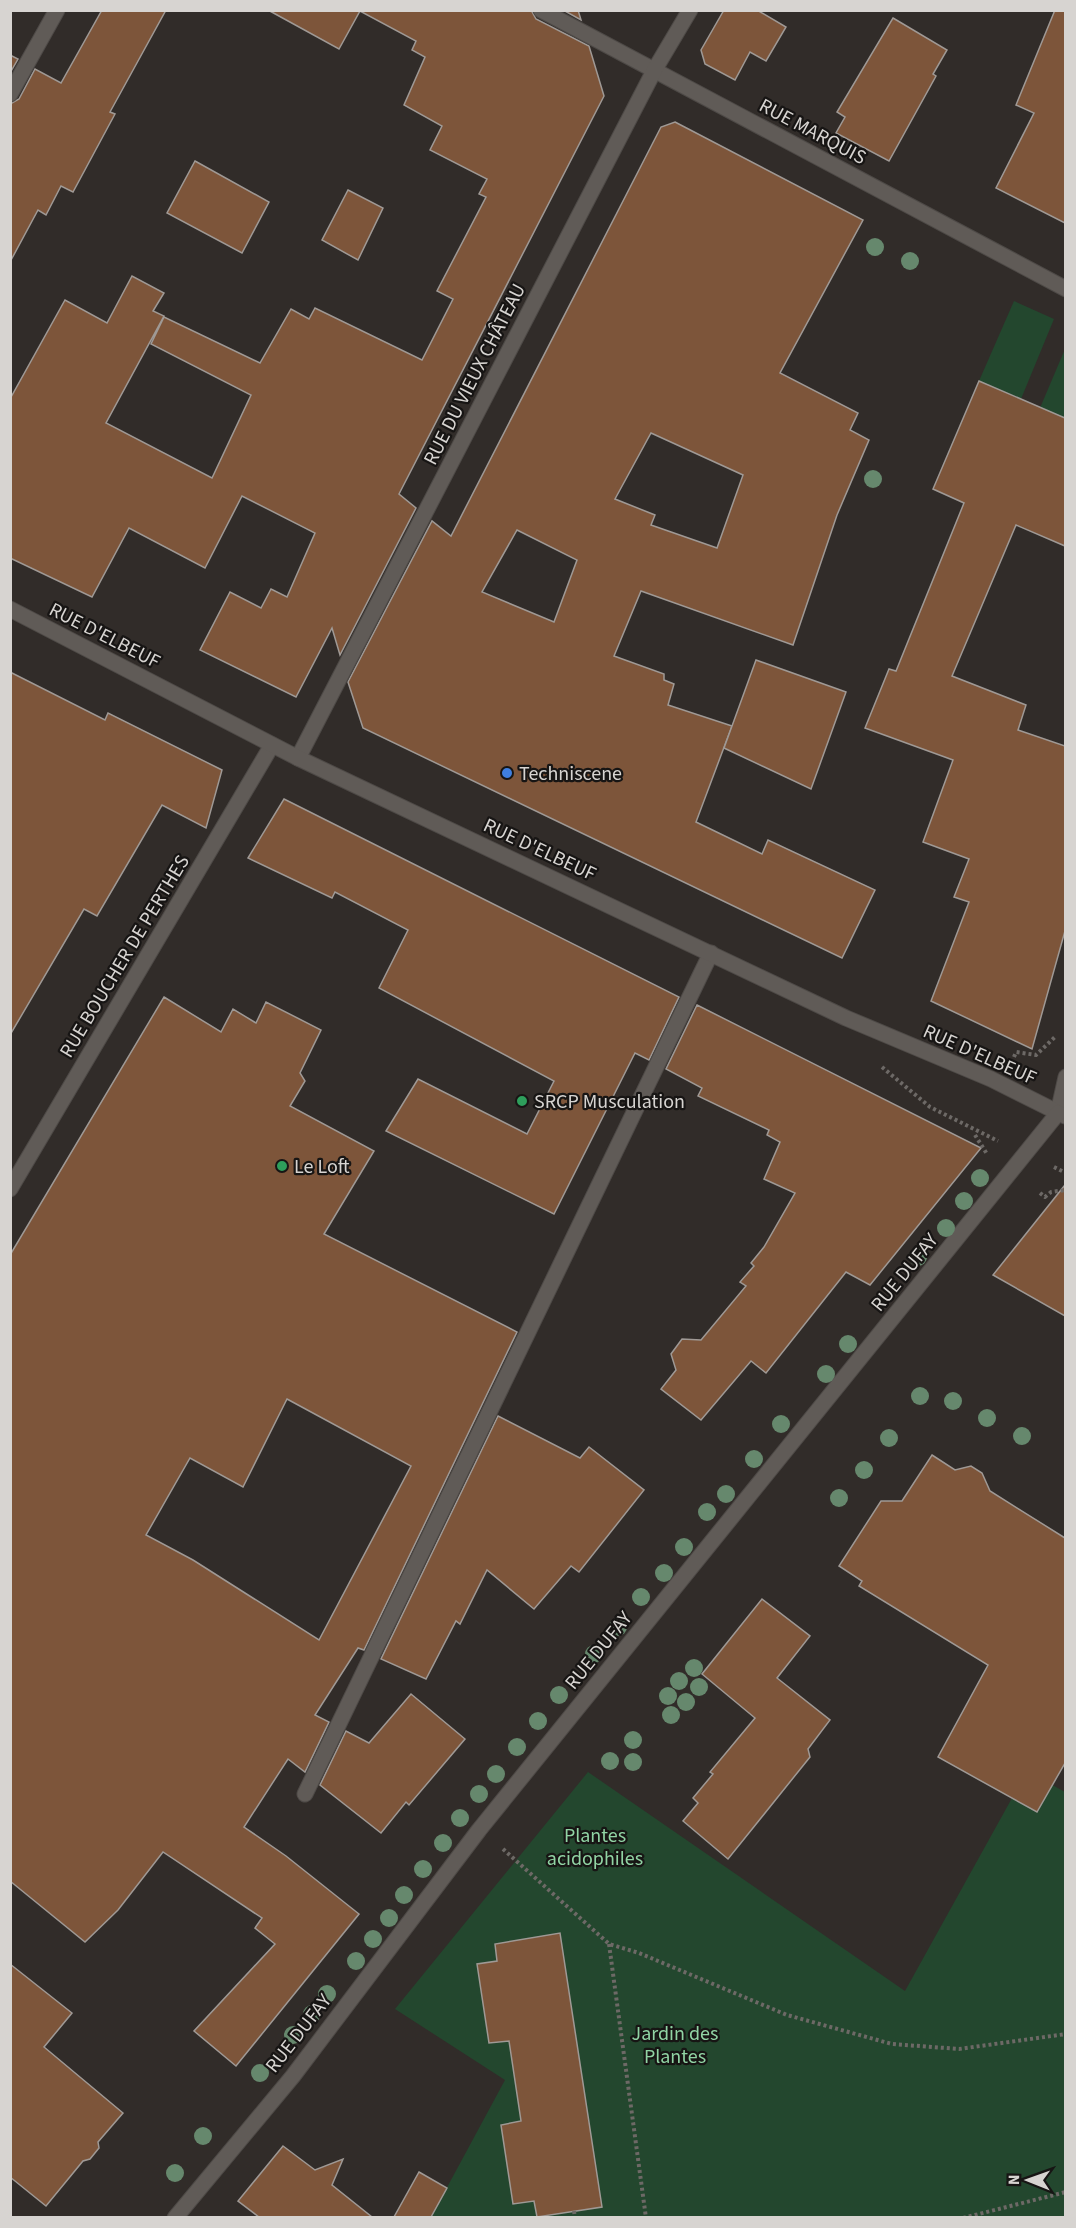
<svg xmlns="http://www.w3.org/2000/svg" width="1076" height="2228" font-family="'Source Sans 3',sans-serif">
  <style>
    .green { fill: #23472e }
    .building { fill: #7d553a; stroke: #9f9995; stroke-width: 1.5; fill-rule: evenodd }
    .lines { fill: none; stroke-linecap: round; stroke-linejoin: round }
    .lane-casing { stroke: #4e4a47; stroke-width: 17 }
    .street-casing { stroke: #4e4a47; stroke-width: 17 }
    .secondary-casing { stroke: #4e4a47; stroke-width: 17 }
    .path { stroke: #6d6966; stroke-width: 4; stroke-dasharray: 3 3; stroke-linecap: butt }
    .lane { stroke: #605b57; stroke-width: 15 }
    .street { stroke: #605b57; stroke-width: 15 }
    .secondary { stroke: #605b57; stroke-width: 15 }
    .tree { fill: #66886d }
    .shop-dot { fill: #3f7fe0; stroke: #171514; stroke-width: 2 }
    .leisure-dot { fill: #2e9e5b; stroke: #171514; stroke-width: 2 }
    .labels { text-anchor: middle; stroke-width: 4.5; stroke-linejoin: round; paint-order: stroke }
    .street-label { font-size: 20px; fill: #d7d4d1; stroke: #171514 }
    .poi-label { font-size: 20px; fill: #d7d4d1; stroke: #171514; text-anchor: start }
    .park-label { font-size: 20px; fill: #91d4a4; stroke: #171514 }
  </style>
  <rect width="100%" height="100%" fill="#312c29"/>
  <!-- green -->
  <g class="green">
    <polygon points="1014,301 1054,319 1021,399 979,381"/>
    <polygon points="1065,349 1065,418 1040,408"/>
    <polygon points="1027,1771 1065,1792 1065,2217 431,2217 505,2080 395,2009 588,1772 905,1991"/>
  </g>
  <!-- building -->
  <g class="building">
    <polygon points="102,10 166,10 110,112 115,114 73,192 61,186 46,215 38,210 10,262 10,104 19,99 35,69 61,83"/>
    <polygon points="268,10 531,10 536,19 589,46 604,96 399,494 416,508 340,655 332,628 296,697 200,650 230,592 261,608 271,589 287,597 315,533 242,496 205,568 129,528 92,597 10,558 10,399 65,300 107,323 132,276 164,293 153,311 164,316 106,423 212,478 251,395 151,344 164,317 260,363 291,309 309,319 315,308 422,360 453,299 437,291 486,197 479,194 487,179 430,150 442,126 404,105 425,57 412,50 416,41 360,11 339,49"/>
    <polygon points="563,10 578,10 581,20"/>
    <polygon points="724,10 757,10 786,27 766,61 750,52 735,80 705,64 701,50"/>
    <polygon points="1055,10 1065,10 1065,223 996,188 1034,113 1016,105"/>
    <polygon points="893,18 947,50 933,74 936,76 889,161 836,133 845,117 837,112"/>
    <polygon points="10,55 18,59 10,73"/>
    <path d="M 675,122 L 863,220 L 780,373 L 858,413 L 850,430 L 869,440 L 837,515 L 793,645 L 641,591 L 614,656 L 664,674 L 664,680 L 674,684 L 668,705 L 732,726 L 696,822 L 762,854 L 768,840 L 875,890 L 842,958 L 363,728 L 348,682 L 432,521 L 451,536 L 661,127 ZM 651,433 L 743,475 L 717,548 L 651,525 L 655,515 L 615,499 ZM 517,530 L 577,560 L 554,622 L 482,592 Z"/>
    <polygon points="195,161 269,202 242,253 167,213"/>
    <polygon points="348,190 383,208 358,260 322,240"/>
    <polygon points="979,381 1065,418 1065,546 1016,525 952,676 1026,705 1018,730 1065,746 1065,931 1032,1049 931,1001 969,902 954,897 969,859 923,842 953,760 865,728 889,669 896,671 964,503 933,489"/>
    <polygon points="756,660 846,692 811,789 724,748"/>
    <polygon points="10,672 105,720 108,713 222,770 206,828 162,805 97,916 84,909 10,1035"/>
    <polygon points="284,799 679,997 649,1060 635,1053 554,1214 386,1131 418,1079 527,1134 554,1081 379,988 408,930 335,892 332,898 248,858"/>
    <path d="M 164,997 L 221,1032 L 233,1009 L 256,1023 L 266,1002 L 321,1030 L 300,1073 L 305,1081 L 290,1106 L 374,1151 L 324,1234 L 517,1332 L 364,1650 L 358,1648 L 315,1715 L 329,1722 L 305,1772 L 288,1759 L 244,1827 L 286,1856 L 359,1914 L 236,2066 L 194,2031 L 275,1944 L 255,1928 L 262,1918 L 163,1852 L 118,1910 L 85,1942 L 10,1881 L 10,1255 ZM 287,1399 L 411,1466 L 319,1640 L 193,1560 L 146,1535 L 190,1458 L 243,1487 Z"/>
    <polygon points="697,1005 981,1148 870,1285 846,1272 766,1373 751,1361 701,1420 661,1389 676,1370 671,1354 682,1339 701,1340 746,1286 740,1282 754,1266 751,1263 764,1247 795,1193 764,1179 780,1142 767,1135 769,1130 698,1096 702,1088 666,1069"/>
    <polygon points="1065,1185 1065,1316 993,1275"/>
    <polygon points="498,1416 580,1458 589,1447 644,1490 579,1572 571,1566 534,1609 487,1570 460,1624 456,1621 426,1679 381,1659"/>
    <polygon points="932,1455 955,1470 971,1466 982,1473 990,1491 1065,1538 1065,1763 1037,1812 938,1757 988,1665 859,1586 862,1581 839,1566 881,1501 902,1501"/>
    <polygon points="762,1599 810,1636 777,1678 830,1720 808,1749 810,1757 728,1859 683,1821 698,1803 693,1798 713,1774 710,1772 755,1718 702,1674"/>
    <polygon points="411,1694 465,1739 409,1805 406,1802 381,1833 320,1785 346,1731 369,1743"/>
    <polygon points="560,1933 602,2207 537,2217 534,2201 513,2204 501,2125 521,2121 509,2041 489,2043 477,1964 497,1961 495,1944"/>
    <polygon points="10,1964 72,2013 44,2047 123,2113 98,2142 99,2148 90,2159 83,2161 46,2206 10,2177"/>
    <polygon points="283,2146 315,2170 343,2159 332,2185 372,2217 259,2217 238,2201"/>
    <polygon points="419,2172 447,2188 431,2217 394,2217"/>
  </g>
  <g class="lines">
    <defs>
      <polyline id="lane" points="305,1794 711,953"/>
      <g id="street">
        <polyline points="541,10 1066,289"/>
        <polyline points="10,94 57,10"/>
        <polyline points="298,758 655,69 690,10"/>
        <polyline points="1058,1113 1066,1077"/>
        <polyline points="10,1189 272,745"/>
      </g>
      <g id="secondary">
        <polyline points="10,609 298,758 846,1018 991,1079 1065,1116"/>
        <polyline points="175,2218 293,2076 479,1830 1058,1113"/>
      </g>
    </defs>
    <!-- lane casing -->
    <use href="#lane" class="lane-casing"/>
    <!-- street casing -->
    <use href="#street" class="street-casing"/>
    <!-- secondary casing -->
    <use href="#secondary" class="secondary-casing"/>
    <!-- path -->
    <g class="path">
      <polyline points="1014,1057 1016,1052 1036,1055 1055,1037"/>
      <polyline points="882,1067 930,1107 998,1141"/>
      <polyline points="975,1135 987,1154"/>
      <polyline points="1054,1167 1066,1173"/>
      <polyline points="1040,1193 1045,1197 1051,1192 1066,1190"/>
      <polyline points="503,1849 609,1944 639,1953 787,2015 892,2044 959,2049 1066,2034"/>
      <polyline points="609,1944 646,2218"/>
      <polyline points="574,2211 575,2218"/>
      <polyline points="963,2218 1066,2192"/>
    </g>
    <!-- lane -->
    <use href="#lane" class="lane"/>
    <!-- street -->
    <use href="#street" class="street"/>
    <!-- secondary -->
    <use href="#secondary" class="secondary"/>
  </g>
  <!-- trees -->
  <g class="tree">
    <circle cx="875" cy="247" r="9"/>
    <circle cx="910" cy="261" r="9"/>
    <circle cx="873" cy="479" r="9"/>
    <circle cx="980" cy="1178" r="9"/>
    <circle cx="964" cy="1201" r="9"/>
    <circle cx="946" cy="1228" r="9"/>
    <circle cx="918" cy="1257" r="9"/>
    <circle cx="848" cy="1344" r="9"/>
    <circle cx="826" cy="1374" r="9"/>
    <circle cx="920" cy="1396" r="9"/>
    <circle cx="953" cy="1401" r="9"/>
    <circle cx="987" cy="1418" r="9"/>
    <circle cx="781" cy="1424" r="9"/>
    <circle cx="1022" cy="1436" r="9"/>
    <circle cx="889" cy="1438" r="9"/>
    <circle cx="754" cy="1459" r="9"/>
    <circle cx="864" cy="1470" r="9"/>
    <circle cx="726" cy="1494" r="9"/>
    <circle cx="839" cy="1498" r="9"/>
    <circle cx="707" cy="1512" r="9"/>
    <circle cx="684" cy="1547" r="9"/>
    <circle cx="664" cy="1573" r="9"/>
    <circle cx="641" cy="1597" r="9"/>
    <circle cx="618" cy="1627" r="9"/>
    <circle cx="594" cy="1654" r="9"/>
    <circle cx="694" cy="1668" r="9"/>
    <circle cx="679" cy="1681" r="9"/>
    <circle cx="699" cy="1687" r="9"/>
    <circle cx="559" cy="1695" r="9"/>
    <circle cx="668" cy="1696" r="9"/>
    <circle cx="686" cy="1702" r="9"/>
    <circle cx="671" cy="1715" r="9"/>
    <circle cx="538" cy="1721" r="9"/>
    <circle cx="633" cy="1740" r="9"/>
    <circle cx="517" cy="1747" r="9"/>
    <circle cx="610" cy="1761" r="9"/>
    <circle cx="633" cy="1762" r="9"/>
    <circle cx="496" cy="1774" r="9"/>
    <circle cx="479" cy="1794" r="9"/>
    <circle cx="460" cy="1818" r="9"/>
    <circle cx="443" cy="1843" r="9"/>
    <circle cx="423" cy="1869" r="9"/>
    <circle cx="404" cy="1895" r="9"/>
    <circle cx="389" cy="1918" r="9"/>
    <circle cx="373" cy="1939" r="9"/>
    <circle cx="356" cy="1961" r="9"/>
    <circle cx="327" cy="1994" r="9"/>
    <circle cx="312" cy="2014" r="9"/>
    <circle cx="293" cy="2035" r="9"/>
    <circle cx="260" cy="2073" r="9"/>
    <circle cx="203" cy="2136" r="9"/>
    <circle cx="175" cy="2173" r="9"/>
  </g>
  <!-- markers -->
  <circle class="shop-dot" cx="507" cy="773" r="6"/>
  <g class="leisure-dot">
    <circle cx="522" cy="1101" r="6"/>
    <circle cx="282" cy="1166" r="6"/>
  </g>
  <g class="labels">
    <!-- street labels -->
    <g class="street-label">
      <text transform="translate(813 131) rotate(28)" y="7">RUE MARQUIS</text>
      <text transform="translate(474 374) rotate(-63)" y="7">RUE DU VIEUX CHÂTEAU</text>
      <text transform="translate(105 635) rotate(27)" y="7">RUE D'ELBEUF</text>
      <text transform="translate(540 849) rotate(25)" y="7">RUE D'ELBEUF</text>
      <text transform="translate(124 956) rotate(-59)" y="7">RUE BOUCHER DE PERTHES</text>
      <text transform="translate(980 1054) rotate(24)" y="7">RUE D'ELBEUF</text>
      <text transform="translate(904 1272) rotate(-51)" y="7">RUE DUFAY</text>
      <text transform="translate(598 1650) rotate(-51)" y="7">RUE DUFAY</text>
      <text transform="translate(298 2033) rotate(-52)" y="7">RUE DUFAY</text>
    </g>
    <!-- poi labels -->
    <g class="poi-label">
      <text x="519" y="780">Techniscene</text>
      <text x="534" y="1108">SRCP Musculation</text>
      <text x="294" y="1173">Le Loft</text>
    </g>
    <!-- park labels -->
    <g class="park-label">
      <text x="595" y="1842">Plantes<tspan x="595" dy="23">acidophiles</tspan></text>
      <text x="675" y="2040">Jardin des<tspan x="675" dy="23">Plantes</tspan></text>
    </g>
  </g>
  <!-- border -->
  <rect width="1076" height="2228" fill="none" stroke="#d7d4d1" stroke-width="24"/>
  <!-- north arrow -->
  <g transform="translate(1028 2180) rotate(271)" stroke="#171514" stroke-width="4.5" paint-order="stroke">
  <path d="M0-4.5L10 22L0 15L-10 22Z" fill="#d7d4d1"/>
  <text y="-9" font-size="16" font-weight="bold" text-anchor="middle" fill="#d7d4d1">N</text>
  </g>
</svg>
